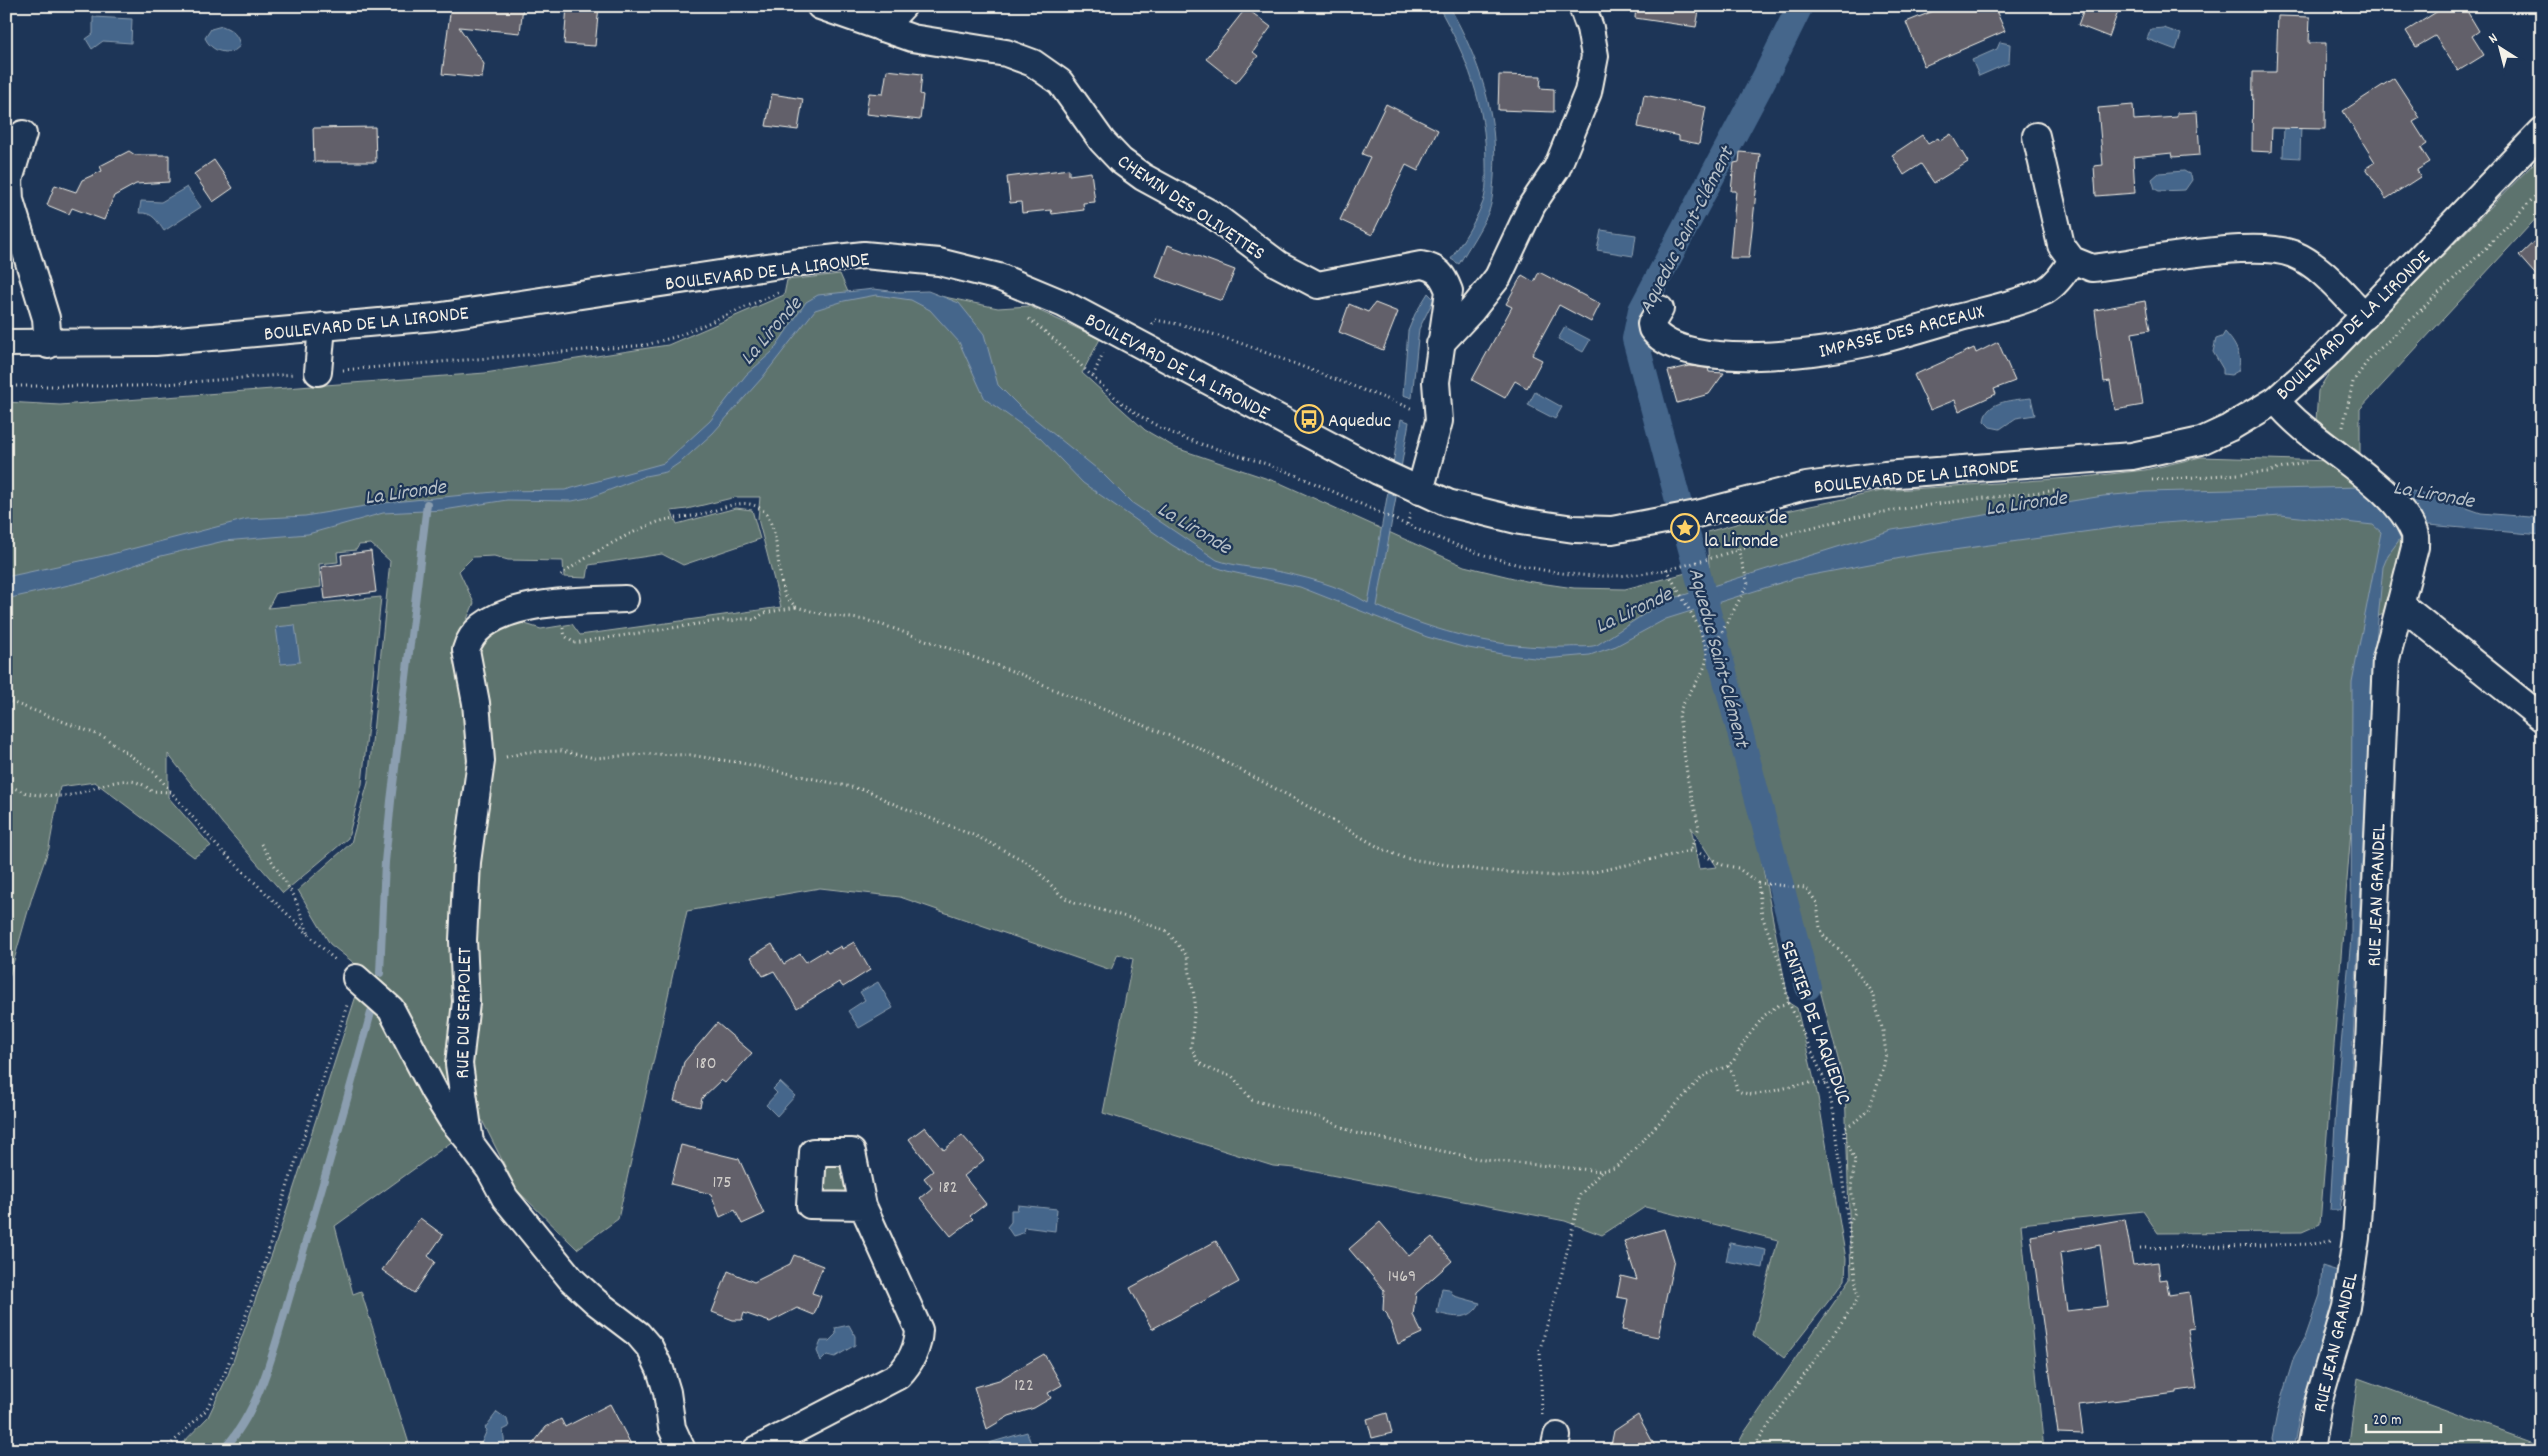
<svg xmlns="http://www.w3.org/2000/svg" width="2548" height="1456" font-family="Dekko,sans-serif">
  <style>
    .green { fill: #5d736e; stroke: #a8b2ab; fill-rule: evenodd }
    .water { fill: #45668b; stroke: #8b9eb0 }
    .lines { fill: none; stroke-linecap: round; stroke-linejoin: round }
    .stream { stroke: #8b9eb0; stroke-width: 8 }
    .canal { stroke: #45668b; stroke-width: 26 }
    .building { fill: #62616b; stroke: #f4f1e8; fill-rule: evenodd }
    .minor-casing { stroke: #f4f1e8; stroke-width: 30 }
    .path { stroke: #f4f1e8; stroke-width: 3; stroke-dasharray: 1 4; stroke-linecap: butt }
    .minor { stroke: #1d3557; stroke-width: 26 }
    .labels { text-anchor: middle; stroke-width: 4.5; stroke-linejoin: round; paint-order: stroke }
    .number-label { font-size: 18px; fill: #d0cdc9 }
    .street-label { font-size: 20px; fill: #f4f1e8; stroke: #1d3557 }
    .poi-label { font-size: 20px; fill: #f4f1e8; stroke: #1d3557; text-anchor: start }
    .water-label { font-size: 21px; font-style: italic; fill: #b7c0c7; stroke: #1d3557 }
  </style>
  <rect width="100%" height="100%" fill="#1d3557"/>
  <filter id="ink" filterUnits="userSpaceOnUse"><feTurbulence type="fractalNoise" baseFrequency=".02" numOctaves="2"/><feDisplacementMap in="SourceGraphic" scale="10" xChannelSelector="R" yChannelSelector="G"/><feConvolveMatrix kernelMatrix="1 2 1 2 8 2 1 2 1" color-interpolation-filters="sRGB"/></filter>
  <g filter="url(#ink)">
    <!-- green -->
    <g class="green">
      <polygon points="2542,155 2542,212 2360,409 2360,463 2316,421 2318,391 2332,368"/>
      <path d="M 840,274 L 848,292 L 920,292 L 998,308 L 1029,306 L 1100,339 L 1082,373 L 1145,430 L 1176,448 L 1280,483 L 1464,566 L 1526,581 L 1574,588 L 1625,589 L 1709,567 L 1707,532 L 1772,514 L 1882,491 L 2084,477 L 2145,470 L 2201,457 L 2331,461 L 2358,478 L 2405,535 L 2391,610 L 2373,619 L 2355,779 L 2320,1224 L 2302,1232 L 2158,1233 L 2143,1211 L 2021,1224 L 2044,1450 L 1735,1450 L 1744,1433 L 1851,1278 L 1845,1086 L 1786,858 L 1762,863 L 1789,1003 L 1797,1008 L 1818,1097 L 1846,1259 L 1845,1280 L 1784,1358 L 1753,1335 L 1778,1240 L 1645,1207 L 1602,1235 L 1565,1221 L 1295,1168 L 1273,1166 L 1103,1113 L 1133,959 L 1118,954 L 1111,970 L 900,897 L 820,888 L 687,911 L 618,1219 L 577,1249 L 517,1190 L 482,1120 L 335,1226 L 353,1294 L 361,1291 L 411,1450 L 176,1450 L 208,1417 L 228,1375 L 277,1240 L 364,971 L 330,944 L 298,890 L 351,843 L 368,783 L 390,561 L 371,544 L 359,545 L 356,550 L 337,552 L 338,562 L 319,564 L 321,587 L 276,593 L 268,608 L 381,597 L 362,784 L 348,838 L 283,893 L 222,823 L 168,754 L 168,797 L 211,846 L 194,857 L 95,782 L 60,787 L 49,848 L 32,897 L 6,988 L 6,402 L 60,405 L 485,373 L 668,345 L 784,295 L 787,280 ZM 736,497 L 760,497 L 758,519 L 781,607 L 580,635 L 572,624 L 541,629 L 519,622 L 499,630 L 459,638 L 474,603 L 459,571 L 473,557 L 494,556 L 508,560 L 563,561 L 564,577 L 587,578 L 589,565 L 662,554 L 683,565 L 760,539 L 752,510 L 736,508 L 677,524 L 671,511 L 687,509 ZM 1691,827 L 1717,867 L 1699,869 Z"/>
      <polygon points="842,1162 848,1192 820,1193 825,1164"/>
      <polygon points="2358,1378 2542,1445 2542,1450 2348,1450"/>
    </g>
    <!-- water -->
    <g class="water">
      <path d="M 1438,6 L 1449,6 C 1479,59 1499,116 1494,177 C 1493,188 1493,200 1489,211 C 1481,229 1469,247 1459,264 L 1451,259 C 1463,240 1475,223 1483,202 C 1487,191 1486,176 1486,164 C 1486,105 1467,57 1438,6 Z"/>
      <polygon points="93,17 132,19 131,43 103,41 92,49 86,39 93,34"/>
      <path d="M 222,26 C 233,30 238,35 240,46 L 234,51 C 221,54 211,50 205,38 L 211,29 Z"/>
      <polygon points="2164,28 2181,34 2176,50 2147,39 2151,29"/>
      <polygon points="2000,42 2010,44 2009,63 1979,76 1972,60 1997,49"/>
      <polygon points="2284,125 2301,125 2300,158 2283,157"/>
      <polygon points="2184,171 2191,175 2192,180 2185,190 2159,191 2155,189 2152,179 2159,173"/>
      <path d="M 187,187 L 201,207 L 164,231 C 157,221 153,212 139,213 L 141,201 L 161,202 Z"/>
      <polygon points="1601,230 1636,235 1633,256 1597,250"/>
      <path d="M 874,289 L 898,292 L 928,291 L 959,303 L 984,334 L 998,385 L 1020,407 L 1101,472 L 1131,502 L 1217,560 C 1234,566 1251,567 1270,570 C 1303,576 1339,585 1368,603 L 1401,419 L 1409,422 L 1377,606 C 1438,633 1500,649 1567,647 C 1577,646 1587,648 1597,645 L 1655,607 L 1671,599 L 1892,530 L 2103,496 L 2146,492 L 2361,487 L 2403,489 L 2430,495 L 2481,513 L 2542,518 L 2542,535 L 2428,525 L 2400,527 L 2403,535 L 2388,555 L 2383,567 L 2370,706 L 2347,1160 L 2340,1210 L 2330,1210 L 2337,1089 L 2351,938 L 2352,682 L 2381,532 L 2373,525 L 2281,515 L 2134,525 L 1917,555 L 1796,578 L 1666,619 L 1616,646 L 1590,655 L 1544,659 L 1507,655 L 1463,647 L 1427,637 L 1300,587 L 1227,571 L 1201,562 L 1172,545 L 1083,483 L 1040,438 L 985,399 L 959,342 L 930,310 L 911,300 L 876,295 L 844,301 L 815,310 L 762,378 L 713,433 L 682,461 L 666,472 L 645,476 L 592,497 L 572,501 L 507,500 L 444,510 L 383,513 L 308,534 L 224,541 L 157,557 L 96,579 L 6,599 L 6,577 L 108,555 L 247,519 L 305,516 L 383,503 L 504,491 L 565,490 L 664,463 L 710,421 L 746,375 L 772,352 L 806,302 L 818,295 Z"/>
      <polygon points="1428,293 1434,299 1419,329 1412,398 1403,395 1408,331 1415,314"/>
      <polygon points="1565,327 1590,340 1583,352 1558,339"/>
      <path d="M 2225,332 C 2235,343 2243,356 2238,371 L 2231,375 L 2223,374 L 2223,369 L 2213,352 L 2216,339 L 2222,337 Z"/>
      <polygon points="1535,392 1562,407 1555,419 1528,405"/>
      <path d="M 2031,398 L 2035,415 L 2016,418 L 2000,429 L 1990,427 L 1984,421 C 1986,400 2015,400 2031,398 Z"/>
      <polygon points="295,625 300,662 281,664 276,627"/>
      <polygon points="878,982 893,1008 859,1028 848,1011 865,1000 860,992"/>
      <polygon points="780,1082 795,1096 777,1116 766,1105 777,1093 773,1089"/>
      <polygon points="1018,1205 1057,1209 1055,1231 1024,1227 1023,1233 1013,1236 1007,1227 1011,1222 1011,1210 1017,1210"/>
      <polygon points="1730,1243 1766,1250 1763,1268 1726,1261"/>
      <polygon points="2322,1266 2338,1271 2335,1297 2313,1376 2300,1412 2293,1450 2276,1449 2272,1439 2278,1409 2294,1357 2305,1338 2320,1295"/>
      <path d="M 1442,1288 L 1449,1289 L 1454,1296 L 1480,1303 C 1470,1322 1454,1317 1437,1313 Z"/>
      <polygon points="849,1325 855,1336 855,1345 835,1357 827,1355 821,1361 817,1351 821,1341 829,1341 836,1334 835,1328"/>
      <polygon points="497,1412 507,1419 509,1427 503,1430 505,1447 502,1450 482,1450 480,1446 487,1430 485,1428"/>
      <polygon points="1027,1432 1033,1450 992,1450 989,1443"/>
    </g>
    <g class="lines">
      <!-- stream -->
      <g class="stream">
        <polyline points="380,973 385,862 391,801 427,504"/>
        <path d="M 223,1450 C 262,1408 275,1344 291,1291 C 320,1198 346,1103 372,1009"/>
      </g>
      <!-- canal -->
      <polyline class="canal" points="1800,6 1766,75 1641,310 1635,339 1808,987"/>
    </g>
    <!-- building -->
    <g class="building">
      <polygon points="451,6 523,6 520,33 459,27 484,64 482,78 442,74"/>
      <polygon points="567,6 599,6 595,46 564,44"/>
      <polygon points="1636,6 1700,6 1696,27 1635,18"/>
      <polygon points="1946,6 1994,6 2005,31 1924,66 1906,22"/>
      <polygon points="2085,6 2120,6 2109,37 2078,25"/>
      <polygon points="2446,6 2464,6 2479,31 2472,36 2484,55 2458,71 2435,36 2416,47 2406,31"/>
      <polygon points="1246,8 1271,27 1253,52 1258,56 1236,83 1206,59"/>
      <polygon points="2278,16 2310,17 2309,43 2326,43 2325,129 2272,128 2271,152 2252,151 2253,72 2276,72"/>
      <polygon points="887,70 922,74 920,94 923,95 920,120 866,114 869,93 883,94"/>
      <polygon points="1499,75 1541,76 1540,88 1554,89 1554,112 1498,110"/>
      <polygon points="2394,78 2420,118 2413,122 2427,144 2421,148 2430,162 2417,170 2420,177 2386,199 2366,168 2375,162 2343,111"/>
      <polygon points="772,94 803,99 798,130 766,126"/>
      <polygon points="1644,95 1706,107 1699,144 1679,140 1679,136 1638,127"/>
      <polygon points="1386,104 1438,130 1418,171 1406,165 1372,235 1340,220 1370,157 1362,154"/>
      <polygon points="2133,105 2134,120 2177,117 2177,113 2197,112 2200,155 2173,157 2172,153 2133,157 2135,193 2096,196 2094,166 2103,165 2098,108"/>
      <polygon points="375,127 376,162 314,162 313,128"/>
      <polygon points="1951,134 1968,162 1934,183 1921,164 1904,175 1892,155 1922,135 1928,144 1938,138 1940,141"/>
      <polygon points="129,151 135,155 169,155 169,182 136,184 114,196 104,220 72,208 69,214 47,205 55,185 76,192 82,180 102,171 100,166"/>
      <polygon points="1740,152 1760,154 1749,258 1730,258 1736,191 1731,191 1734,163 1739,162"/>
      <polygon points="214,160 233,188 213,202 194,174"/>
      <polygon points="1069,169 1069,175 1091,172 1095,202 1083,203 1084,210 1052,214 1051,210 1022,213 1021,202 1010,203 1007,177"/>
      <polygon points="2542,234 2542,282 2519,256"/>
      <polygon points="1168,245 1235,270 1222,301 1156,277"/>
      <polygon points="1539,272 1600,304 1591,322 1559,305 1532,355 1542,360 1527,388 1515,381 1505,398 1472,380 1512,307 1506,304 1522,275 1534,282"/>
      <polygon points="2145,301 2150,330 2132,333 2143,405 2115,410 2110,381 2104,382 2095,310"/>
      <polygon points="1375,303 1398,312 1383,350 1339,332 1349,304 1368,312"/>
      <polygon points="1998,342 2015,381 1994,389 1996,394 1959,411 1955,400 1930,410 1914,375 1974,348 1976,353"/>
      <polygon points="1689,366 1708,368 1709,372 1724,373 1709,394 1677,403 1668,371"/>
      <polygon points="371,551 376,592 325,599 321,567 342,564 341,555"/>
      <polygon points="854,942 870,970 843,987 839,982 797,1008 774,971 763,976 751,957 772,944 784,964 800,954 806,962 826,950 828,953 841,946 842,949"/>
      <polygon points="717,1023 752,1053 725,1083 721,1080 702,1098 700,1107 674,1101 684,1062"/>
      <polygon points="925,1127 944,1150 962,1135 984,1160 964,1176 986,1204 970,1216 973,1219 951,1236 920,1198 932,1188 924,1178 933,1171 909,1139"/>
      <polygon points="681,1145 739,1159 764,1214 742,1224 735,1210 720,1217 711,1194 671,1184"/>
      <polygon points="420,1218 443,1235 428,1256 435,1262 414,1293 382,1270"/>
      <path d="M 2125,1219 L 2133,1265 L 2158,1262 L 2160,1280 L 2166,1279 L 2169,1295 L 2189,1292 L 2194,1328 L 2188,1329 L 2197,1388 L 2177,1391 L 2177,1393 L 2079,1405 L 2083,1434 L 2058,1433 L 2031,1236 ZM 2100,1245 L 2108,1306 L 2067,1311 L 2060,1253 Z"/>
      <polygon points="1380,1222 1409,1256 1432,1237 1452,1261 1416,1293 1413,1315 1422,1333 1398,1344 1387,1314 1383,1310 1384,1290 1349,1249"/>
      <polygon points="1664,1229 1674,1260 1658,1337 1622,1330 1628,1299 1617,1297 1621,1276 1637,1280 1624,1241"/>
      <polygon points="1216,1241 1239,1282 1152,1329 1130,1288"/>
      <polygon points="794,1255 823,1266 812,1293 821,1296 814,1315 797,1308 770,1322 744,1313 742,1320 733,1320 712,1312 728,1271 754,1282 790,1264"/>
      <polygon points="1044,1354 1062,1385 1048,1393 1051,1398 1034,1408 1009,1416 987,1429 974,1387 999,1380"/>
      <polygon points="610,1404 634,1450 528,1450 546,1427 561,1419 565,1427"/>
      <polygon points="1387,1413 1392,1433 1372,1438 1367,1419"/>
      <polygon points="1638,1415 1657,1450 1610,1450 1614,1431"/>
    </g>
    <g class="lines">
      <defs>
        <g id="minor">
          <path d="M 820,6 L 912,38 L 1006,53 L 1033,63 L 1060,82 L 1102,141 L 1121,161 L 1143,177 L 1213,215 L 1278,264 L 1318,285 L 1421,265 C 1438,268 1443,275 1449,291 L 1436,382 L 1439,421 L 1420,491"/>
          <polyline points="882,28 903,6"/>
          <polyline points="23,134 9,180 10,200 46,318 48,345"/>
          <path d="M 2036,136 L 2061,245 L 2072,260 L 2092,268 C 2138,263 2254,238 2293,254 C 2321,265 2344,295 2365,316"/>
          <path d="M 1660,309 L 1651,324 L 1652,329 C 1684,374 1829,352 1876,341 C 1904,334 1930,326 1957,318 C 1986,310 2018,304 2045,291 C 2057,284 2065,272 2072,260"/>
          <polyline points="6,343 155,342 435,317 793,263 864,255 939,262 999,277 1064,304 1378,471 1448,503 1520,521 1574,529 1612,530 1697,514 1806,486 1885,475 2132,456 2201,441 2229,428 2276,400 2326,355 2542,131"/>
          <polyline points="1440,344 1472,310 1498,277 1532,205 1557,168 1568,141 1588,92 1595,56 1590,28 1582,6"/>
          <polyline points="318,372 322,326"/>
          <path d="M 2276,400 C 2310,445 2393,481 2414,532 C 2416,536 2415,542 2415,547 L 2386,659 L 2369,1044 L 2356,1238 L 2346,1307 L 2318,1403 L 2310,1450"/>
          <path d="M 625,599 C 582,601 480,598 466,650 L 476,703 L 481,761 L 467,862 L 463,940 L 466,1002 L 459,1064 L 470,1143 L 490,1170 L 505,1198 L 571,1279 L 596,1302 L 638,1334 L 650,1348 L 660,1369 L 667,1392 L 672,1428 L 682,1450"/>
          <polyline points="2400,604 2542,718"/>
          <polyline points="356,978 391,1009 434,1091 452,1120 467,1138"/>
          <path d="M 756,1450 L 898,1376 C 911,1363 918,1349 919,1330 L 863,1206 L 852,1152 L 813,1152 L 810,1205 L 863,1206"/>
          <polyline points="1554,1450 1557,1436"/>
        </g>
      </defs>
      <!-- minor casing -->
      <use href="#minor" class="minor-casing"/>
      <!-- path -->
      <g class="path">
        <path d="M 1029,319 C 1069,348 1100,391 1142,417 C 1188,446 1234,451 1283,470 C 1395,515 1504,585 1630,575 C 1689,570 1746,545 1802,530 C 1887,507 1975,499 2061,490"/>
        <polyline points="1152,324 1155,320 1188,326 1243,344 1413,409"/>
        <polyline points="343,370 646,345 678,336 778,293"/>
        <polyline points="1093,376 1103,353"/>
        <polyline points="6,386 139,386 294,374"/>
        <polyline points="2343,427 2353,382 2369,359 2479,255 2542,189"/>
        <polyline points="2152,480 2268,472 2306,462"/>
        <polyline points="1407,524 1411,513"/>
        <polyline points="1666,569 1699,627 1706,647"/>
        <path d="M 561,576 C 578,560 642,525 665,520 C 678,517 693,517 706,513 C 722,509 741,498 758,507 C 780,518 776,567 783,589 L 785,596 L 796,607 L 822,614 L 866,620 L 892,628 L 1023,675 L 1055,690 L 1195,746 L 1295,799 L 1380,848 L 1404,858 L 1479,870 L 1556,876 L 1590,873 L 1690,851 L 1691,849"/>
        <path d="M 563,628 L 565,636 L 574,643 L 724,620 C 734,623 744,616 754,620 L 764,613 L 796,607"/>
        <polyline points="6,700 104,737 155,773 217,846 337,962"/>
        <polyline points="506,757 527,752 561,751 595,758 646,754 690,755 741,763 869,791 889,802 978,837 1023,860 1033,867 1063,897 1075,903 1130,918 1167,931 1187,956 1195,1002 1191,1047 1199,1063 1213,1071 1232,1076 1252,1100 1324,1119 1355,1133 1485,1160 1602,1171 1614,1168 1622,1162 1703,1076 1728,1066 1734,1060 1746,1039 1765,1015 1777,1006 1789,1003"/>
        <path d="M 6,786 C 13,787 18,790 24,792 C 35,796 48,795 59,796 C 89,797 125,765 151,791 L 171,792"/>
        <polyline points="261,844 294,896 309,935"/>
        <polyline points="1691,849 1723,865 1738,868 1758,883 1762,916 1779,960 1789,1003 1827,1085 1834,1114 1858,1299 1751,1450"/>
        <path d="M 1691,849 L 1699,827 L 1688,781 L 1679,715 C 1685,691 1712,672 1706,647 L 1717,641 L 1748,584 L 1738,549"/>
        <polyline points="1758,883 1806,888 1817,903 1820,928 1824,936 1846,957 1872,993 1883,1031 1886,1054 1883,1069 1869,1109 1859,1119 1845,1128 1845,1138 1855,1160 1851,1188 1855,1212 1848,1226"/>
        <path d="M 1728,1066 L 1733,1073 L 1737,1090 C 1756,1102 1790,1083 1811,1083 C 1816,1083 1822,1084 1827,1085"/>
        <polyline points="2140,1248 2313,1244 2331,1241"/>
        <polyline points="1542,1415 1540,1349 1562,1273 1580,1195 1602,1171"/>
        <polyline points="165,1450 206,1410 225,1373 264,1265 283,1200 347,1005"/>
      </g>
      <!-- minor -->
      <use href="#minor" class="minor"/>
    </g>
  </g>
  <!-- icons -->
  <defs>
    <symbol id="bus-ring" viewBox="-11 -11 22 22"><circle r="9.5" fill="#1d3557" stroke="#ffd166" stroke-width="1.5"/><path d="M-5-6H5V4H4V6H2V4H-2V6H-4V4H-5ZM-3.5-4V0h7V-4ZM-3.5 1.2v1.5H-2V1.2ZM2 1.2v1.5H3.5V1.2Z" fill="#ffd166"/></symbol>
    <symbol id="sight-ring" viewBox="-11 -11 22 22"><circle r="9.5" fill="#1d3557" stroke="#ffd166" stroke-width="1.5"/><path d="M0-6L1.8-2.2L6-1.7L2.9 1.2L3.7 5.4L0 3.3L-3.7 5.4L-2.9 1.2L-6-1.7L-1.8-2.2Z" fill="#ffd166"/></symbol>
  </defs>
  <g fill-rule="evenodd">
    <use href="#bus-ring" x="1293" y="403" width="32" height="32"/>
    <use href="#sight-ring" x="1669" y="512" width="32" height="32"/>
  </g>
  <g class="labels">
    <!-- number labels -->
    <g class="number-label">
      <text x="706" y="1068">180</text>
      <text x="722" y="1187">175</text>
      <text x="948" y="1192">182</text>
      <text x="1402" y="1281">1469</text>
      <text x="1024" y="1390">122</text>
    </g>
    <!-- street labels -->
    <g class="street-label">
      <text transform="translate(1192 206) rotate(34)" y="7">CHEMIN DES OLIVETTES</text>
      <text transform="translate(767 270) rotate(-7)" y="7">BOULEVARD DE LA LIRONDE</text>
      <text transform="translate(366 322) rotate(-6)" y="7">BOULEVARD DE LA LIRONDE</text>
      <text transform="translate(2352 324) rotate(-44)" y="7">BOULEVARD DE LA LIRONDE</text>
      <text transform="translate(1901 330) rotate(-14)" y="7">IMPASSE DES ARCEAUX</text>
      <text transform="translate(1178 365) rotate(28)" y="7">BOULEVARD DE LA LIRONDE</text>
      <text transform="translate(1916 475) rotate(-6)" y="7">BOULEVARD DE LA LIRONDE</text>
      <text transform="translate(2375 895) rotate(-88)" y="7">RUE JEAN GRANDEL</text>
      <text transform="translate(462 1013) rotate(-89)" y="7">RUE DU SERPOLET</text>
      <text transform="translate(1817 1022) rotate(70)" y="7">SENTIER DE L'AQUEDUC</text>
      <text transform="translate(2334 1342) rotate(-77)" y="7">RUE JEAN GRANDEL</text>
    </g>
    <!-- poi labels -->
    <g class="poi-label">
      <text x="1328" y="426">Aqueduc</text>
      <text x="1704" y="523">Arceaux de<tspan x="1704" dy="23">la Lironde</tspan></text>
    </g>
    <!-- water labels -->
    <g class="water-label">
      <text transform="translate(1685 230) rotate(-63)" y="7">Aqueduc Saint-Clément</text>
      <text transform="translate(770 330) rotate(-49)" y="7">La Lironde</text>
      <text transform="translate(405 491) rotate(-8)" y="7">La Lironde</text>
      <text transform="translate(2434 493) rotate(10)" y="7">La Lironde</text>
      <text transform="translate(2026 502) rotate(-8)" y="7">La Lironde</text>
      <text transform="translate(1195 527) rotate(31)" y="7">La Lironde</text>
      <text transform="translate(1633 609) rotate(-25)" y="7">La Lironde</text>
      <text transform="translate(1720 657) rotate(75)" y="7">Aqueduc Saint-Clément</text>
    </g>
  </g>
  <!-- margin -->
  <rect width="2548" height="1456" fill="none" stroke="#1d3557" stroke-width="25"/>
  <rect x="12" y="12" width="2523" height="1431" fill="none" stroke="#f4f1e8" stroke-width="2" filter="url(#ink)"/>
  <!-- north arrow -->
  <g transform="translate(2500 48) rotate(324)" stroke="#1d3557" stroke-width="4" paint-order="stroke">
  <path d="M0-4L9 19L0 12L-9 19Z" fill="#f4f1e8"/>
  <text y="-8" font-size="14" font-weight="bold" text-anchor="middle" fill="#f4f1e8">N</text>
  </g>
  <!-- scale -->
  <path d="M2366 1424v8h75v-8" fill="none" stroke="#f4f1e8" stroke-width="2.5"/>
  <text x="2373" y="1424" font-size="15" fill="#f4f1e8" stroke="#1d3557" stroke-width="4" paint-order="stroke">20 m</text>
</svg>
